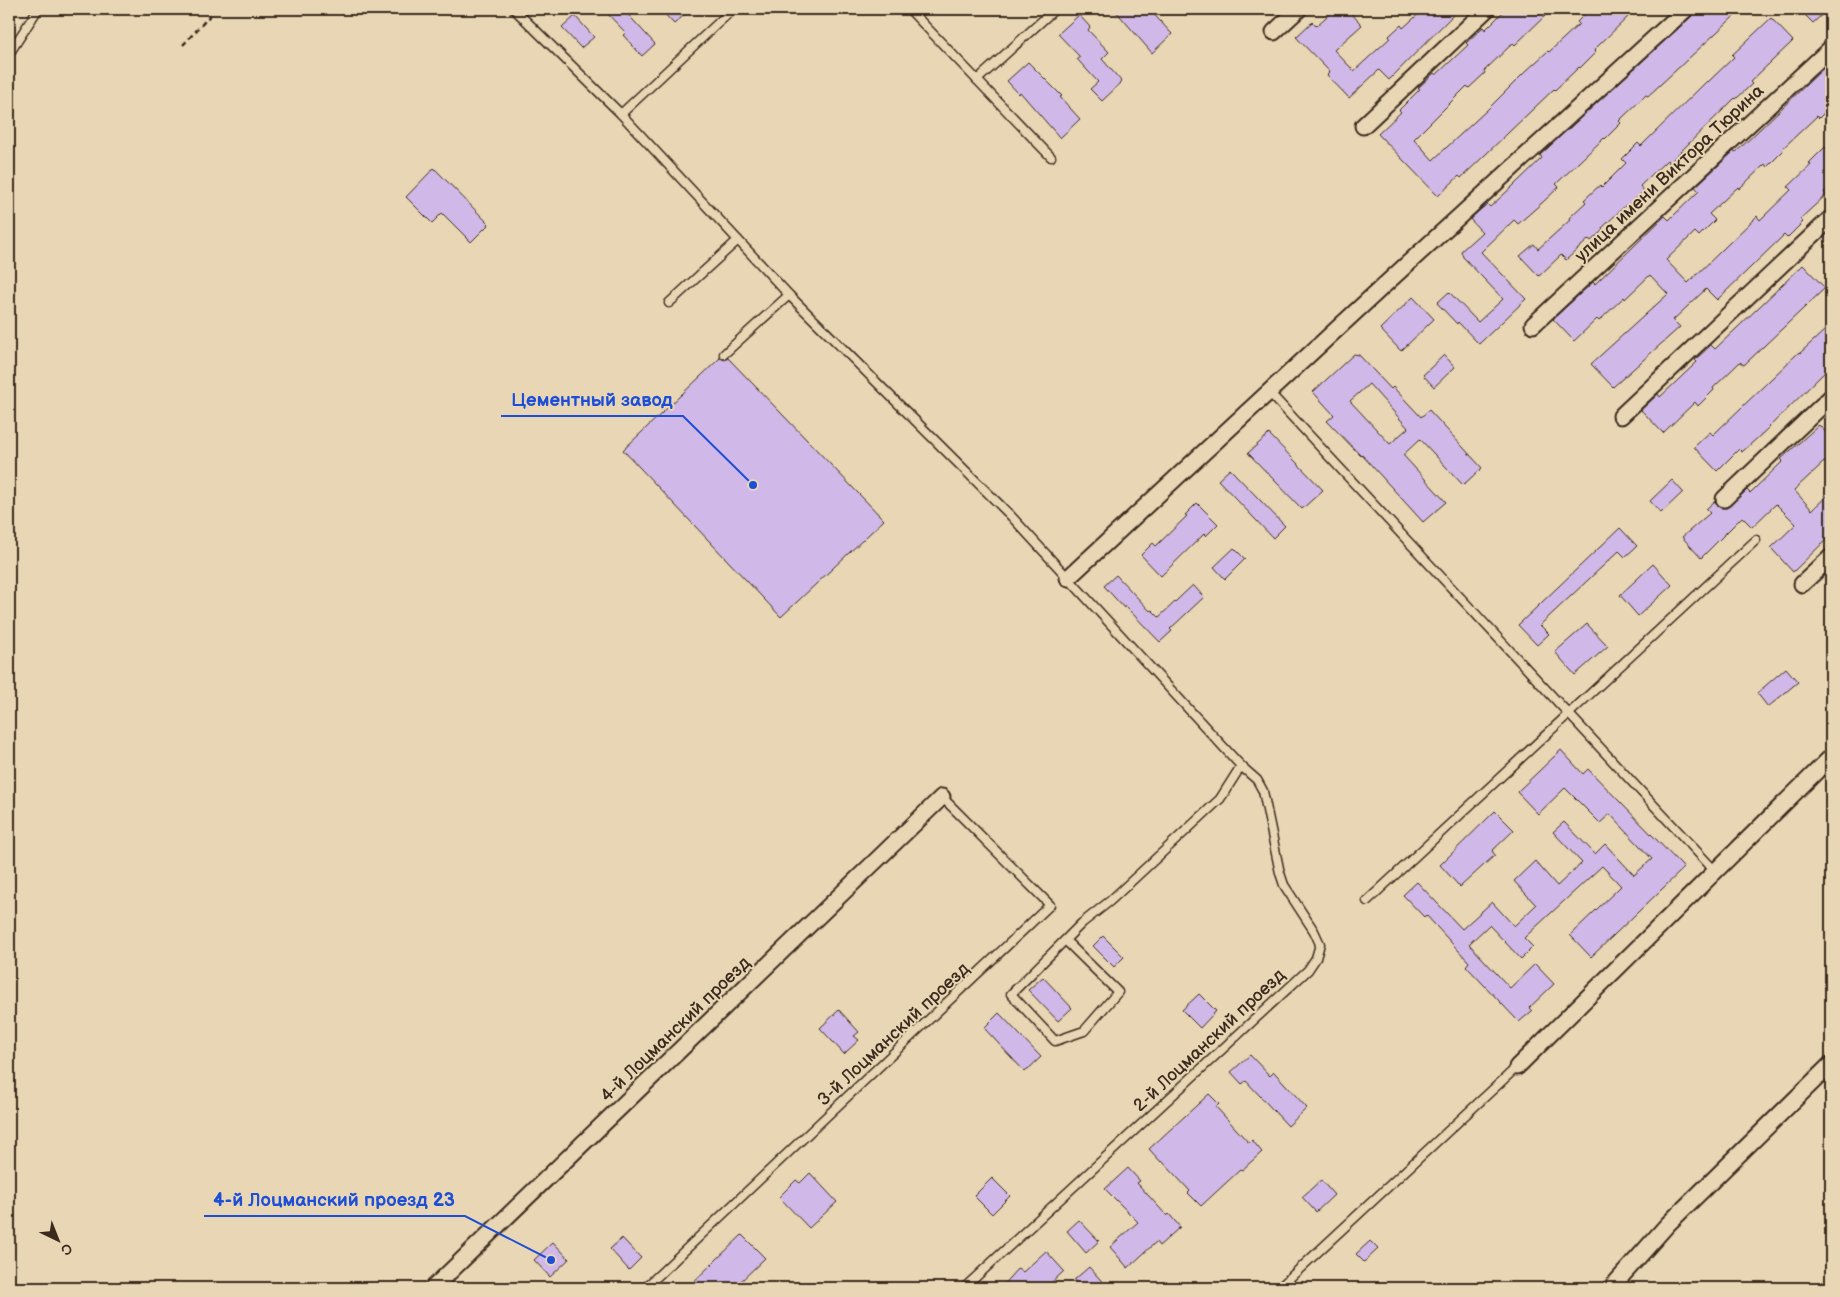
<svg xmlns="http://www.w3.org/2000/svg" width="1840" height="1297" font-family="'Balsamiq Sans',sans-serif">
  <style>
    .building { fill: #d0b9e8; stroke: #3b2a1e; fill-rule: evenodd }
    .lines { fill: none; stroke-linecap: round; stroke-linejoin: round }
    .service-casing { stroke: #3b2a1e; stroke-width: 11 }
    .minor-casing { stroke: #3b2a1e; stroke-width: 19 }
    .path { stroke: #3b2a1e; stroke-width: 2.5; stroke-dasharray: 5 4; stroke-linecap: butt }
    .service { stroke: #e8d6b4; stroke-width: 8 }
    .minor { stroke: #e8d6b4; stroke-width: 15 }
    .labels { text-anchor: middle; stroke-width: 4; stroke-linejoin: round; paint-order: stroke }
    .street-label { font-size: 18px; fill: #3b2a1e; stroke: #e8d6b4 }
    .leader { fill: none; stroke: #1d4ed8; stroke-width: 2 }
    .callout-dot { fill: #1d4ed8; stroke: #e8d6b4; stroke-width: 2 }
    .callout-label { font-size: 19px; text-anchor: middle; font-weight: bold; fill: #1d4ed8; stroke: #e8d6b4; stroke-width: 4; stroke-linejoin: round; paint-order: stroke }
  </style>
  <rect width="100%" height="100%" fill="#e8d6b4"/>
  <filter id="ink" filterUnits="userSpaceOnUse"><feTurbulence type="fractalNoise" baseFrequency=".02" numOctaves="2"/><feDisplacementMap in="SourceGraphic" scale="10" xChannelSelector="R" yChannelSelector="G"/><feConvolveMatrix kernelMatrix="1 2 1 2 8 2 1 2 1" color-interpolation-filters="sRGB"/></filter>
  <g filter="url(#ink)">
    <!-- building -->
    <g class="building">
      <polygon points="603,9 623,9 655,44 642,56 623,35 626,33"/>
      <polygon points="660,9 691,9 674,24"/>
      <polygon points="1114,9 1149,9 1172,34 1152,53"/>
      <polygon points="1335,9 1347,9 1362,25 1334,50 1354,71 1390,38 1389,36 1401,25 1403,28 1424,9 1459,9 1389,80 1379,70 1349,98 1327,75 1330,72 1296,37 1312,22 1316,26"/>
      <polygon points="1506,9 1552,9 1515,45 1513,43 1484,71 1485,73 1469,88 1467,86 1414,139 1433,160 1488,109 1525,72 1548,51 1549,52 1579,24 1577,22 1590,9 1636,9 1594,50 1596,52 1580,68 1579,67 1555,90 1554,89 1461,178 1459,176 1438,196 1378,134 1401,112 1399,110 1420,89 1418,88 1434,73 1436,75 1468,45 1466,43 1483,27 1485,30"/>
      <polygon points="1696,9 1742,9 1648,96 1646,95 1619,121 1621,123 1605,139 1604,138 1556,184 1559,187 1543,202 1518,224 1514,220 1481,252 1526,299 1479,344 1458,322 1457,324 1437,303 1449,292 1478,322 1503,299 1463,257 1461,251 1482,232 1470,219 1487,204 1490,207 1513,186 1542,158 1540,155 1692,16"/>
      <polygon points="1799,9 1828,9 1813,23"/>
      <polygon points="1079,15 1090,27 1088,30 1109,52 1102,59 1122,82 1102,101 1090,89 1098,82 1077,59 1080,57 1058,34"/>
      <polygon points="575,16 594,37 581,48 562,28"/>
      <polygon points="1771,18 1793,41 1750,82 1752,84 1736,99 1735,98 1669,163 1667,160 1640,186 1644,191 1628,206 1627,204 1602,228 1603,230 1591,241 1589,239 1566,260 1561,255 1539,276 1520,256 1534,244 1538,249 1570,220 1569,218 1586,202 1584,200 1600,185 1602,187 1626,163 1622,159 1638,143 1641,146 1707,81 1708,82 1734,57 1732,55"/>
      <polygon points="1831,61 1831,106 1819,118 1817,116 1782,149 1783,151 1767,167 1765,164 1739,189 1738,187 1709,214 1715,220 1699,236 1695,232 1666,260 1688,283 1757,216 1760,220 1791,190 1788,187 1811,165 1809,163 1825,147 1831,154 1831,186 1824,192 1826,195 1800,219 1803,222 1787,238 1784,235 1717,300 1706,289 1673,320 1680,327 1613,387 1591,364 1668,294 1650,275 1625,299 1624,297 1599,321 1597,319 1574,341 1553,319 1593,282 1595,284 1665,216 1669,220 1699,191 1695,187 1734,151 1736,152"/>
      <polygon points="1028,62 1062,96 1060,97 1080,119 1060,138 1020,92 1019,94 1007,81"/>
      <polygon points="434,168 489,224 471,242 442,213 432,223 406,197"/>
      <polygon points="1803,265 1825,288 1744,365 1740,362 1713,388 1714,390 1698,406 1695,402 1663,433 1641,410 1658,394 1660,397 1697,362 1695,360 1711,345 1715,349"/>
      <polygon points="1413,297 1434,319 1401,351 1380,329"/>
      <polygon points="1824,331 1831,339 1831,366 1764,432 1742,452 1739,449 1717,471 1694,447 1710,432 1713,435 1799,352 1800,353"/>
      <path d="M 1354,354 L 1359,355 L 1391,389 L 1393,387 L 1421,417 L 1429,410 L 1482,468 L 1463,485 L 1420,439 L 1403,455 L 1446,502 L 1423,522 L 1362,455 L 1361,456 L 1327,421 L 1334,415 L 1313,392 ZM 1369,384 L 1408,428 L 1390,444 L 1350,401 Z"/>
      <polygon points="1444,355 1455,367 1434,387 1423,375"/>
      <polygon points="720,358 725,360 728,358 884,520 781,617 623,450"/>
      <polygon points="1819,425 1831,438 1831,457 1825,463 1824,462 1794,490 1812,510 1831,492 1831,535 1793,572 1771,548 1796,524 1776,504 1752,527 1742,517 1701,558 1682,537 1710,513 1706,509 1715,501 1721,508 1727,508 1747,490 1750,493 1783,461 1781,459"/>
      <polygon points="1269,434 1323,490 1302,509 1248,453"/>
      <polygon points="1230,469 1285,526 1273,538 1218,480"/>
      <polygon points="1672,480 1683,492 1661,513 1650,501"/>
      <polygon points="1197,503 1218,524 1206,536 1204,534 1161,576 1141,555 1153,543 1156,546 1187,516 1185,515"/>
      <polygon points="1620,528 1637,546 1625,557 1619,551 1540,625 1549,634 1537,645 1518,625"/>
      <polygon points="1234,548 1245,559 1225,579 1214,567"/>
      <polygon points="1653,564 1672,585 1638,616 1620,595"/>
      <polygon points="1116,575 1150,611 1152,610 1159,617 1193,585 1204,597 1170,629 1172,631 1160,642 1125,606 1124,608 1104,586"/>
      <polygon points="1587,624 1608,646 1575,675 1555,652"/>
      <polygon points="1786,668 1798,682 1768,707 1757,693"/>
      <polygon points="1561,750 1583,774 1588,769 1684,868 1591,957 1570,935 1621,886 1602,866 1524,938 1533,947 1521,959 1489,925 1469,944 1510,988 1535,964 1554,984 1529,1008 1532,1011 1519,1022 1466,966 1469,962 1426,915 1424,917 1403,895 1417,882 1462,929 1492,902 1514,926 1536,905 1514,881 1535,861 1557,886 1582,863 1553,832 1564,822 1595,854 1605,844 1634,875 1652,859 1610,814 1600,823 1565,788 1538,814 1517,792"/>
      <polygon points="1495,811 1514,830 1492,851 1495,855 1460,887 1440,865"/>
      <polygon points="1103,936 1124,957 1114,967 1093,946"/>
      <polygon points="1043,977 1072,1008 1058,1021 1028,990"/>
      <polygon points="1199,994 1216,1011 1200,1028 1182,1010"/>
      <polygon points="839,1010 859,1032 854,1036 859,1040 844,1054 820,1028"/>
      <polygon points="999,1013 1041,1057 1025,1072 984,1028"/>
      <polygon points="1250,1055 1270,1076 1274,1072 1307,1108 1288,1126 1246,1081 1242,1084 1231,1072"/>
      <polygon points="1209,1094 1219,1104 1216,1107 1249,1143 1252,1140 1262,1152 1242,1170 1241,1169 1201,1206 1188,1193 1190,1191 1162,1161 1161,1162 1149,1149"/>
      <polygon points="1128,1168 1140,1181 1137,1183 1167,1216 1169,1214 1180,1227 1159,1246 1156,1242 1128,1268 1110,1247 1138,1222 1105,1189"/>
      <polygon points="810,1173 837,1202 809,1228 779,1197 796,1180 800,1183"/>
      <polygon points="992,1178 1010,1196 992,1214 974,1196"/>
      <polygon points="1321,1180 1334,1195 1316,1212 1302,1197"/>
      <polygon points="1079,1220 1099,1241 1086,1253 1067,1231"/>
      <polygon points="742,1235 765,1258 734,1288 687,1288"/>
      <polygon points="622,1238 641,1258 629,1270 610,1249"/>
      <polygon points="1370,1241 1378,1249 1364,1262 1356,1254"/>
      <polygon points="553,1242 569,1259 550,1277 534,1260"/>
      <polygon points="1046,1251 1064,1271 1046,1288 1000,1288 1018,1268 1023,1272"/>
      <polygon points="1089,1267 1108,1288 1082,1288 1074,1280"/>
    </g>
    <g class="lines">
      <defs>
        <g id="service">
          <polyline points="514,9 621,114 789,295 1011,516 1241,766 1257,780 1263,791 1280,873 1284,885 1314,931 1320,944 1316,958 1308,970 964,1288"/>
          <polyline points="909,9 1051,157"/>
          <polyline points="9,54 38,9"/>
          <polyline points="977,80 1055,9"/>
          <polyline points="621,114 733,9"/>
          <polyline points="669,303 738,240"/>
          <polyline points="724,354 789,295"/>
          <polyline points="1269,392 1715,871"/>
          <polyline points="1367,901 1756,540"/>
          <polyline points="1066,941 1118,992 1084,1031 1055,1041 1011,994 1082,923 1110,901 1220,799 1241,766"/>
          <polyline points="645,1288 1050,905 942,797"/>
          <polyline points="1279,1288 1517,1067"/>
        </g>
        <g id="minor">
          <polyline points="1274,32 1299,9"/>
          <polyline points="1363,126 1487,9"/>
          <polyline points="1533,325 1831,48"/>
          <polyline points="1621,416 1831,218"/>
          <polyline points="1724,499 1831,397"/>
          <polyline points="1068,578 1392,278 1686,9"/>
          <polyline points="1802,584 1831,557"/>
          <polyline points="1517,1067 1831,757"/>
          <polyline points="433,1288 942,797"/>
          <polyline points="1611,1288 1668,1224 1831,1064"/>
        </g>
      </defs>
      <!-- service casing -->
      <use href="#service" class="service-casing"/>
      <!-- minor casing -->
      <use href="#minor" class="minor-casing"/>
      <!-- path -->
      <polyline class="path" points="183,45 216,9"/>
      <!-- service -->
      <use href="#service" class="service"/>
      <!-- minor -->
      <use href="#minor" class="minor"/>
    </g>
  </g>
  <g class="labels">
    <!-- street labels -->
    <g class="street-label">
      <text transform="translate(1669 173) rotate(-43)" y="6">улица имени Виктора Тюрина</text>
      <text transform="translate(675 1029) rotate(-44)" y="6">4-й Лоцманский проезд</text>
      <text transform="translate(893 1034) rotate(-43)" y="6">3-й Лоцманский проезд</text>
      <text transform="translate(1209 1040) rotate(-43)" y="6">2-й Лоцманский проезд</text>
    </g>
  </g>
  <!-- callouts -->
  <path class="leader" d="M753 485L683 416H501M551 1260L465 1216H204"/>
  <g class="callout-dot">
    <circle cx="753" cy="485" r="5"/>
    <circle cx="551" cy="1260" r="5"/>
  </g>
  <g class="callout-label">
    <text x="592" y="406">Цементный завод</text>
    <text x="334" y="1206">4-й Лоцманский проезд 23</text>
  </g>
  <!-- margin -->
  <rect width="1840" height="1297" fill="none" stroke="#e8d6b4" stroke-width="30"/>
  <rect x="15" y="15" width="1810" height="1267" fill="none" stroke="#3b2a1e" stroke-width="2" filter="url(#ink)"/>
  <!-- north arrow -->
  <g transform="translate(58 1240) rotate(137)" stroke="#e8d6b4" stroke-width="4" paint-order="stroke">
  <path d="M0-4L9 19L0 12L-9 19Z" fill="#3b2a1e"/>
  <text y="-8" font-size="14" font-weight="bold" text-anchor="middle" fill="#3b2a1e">С</text>
  </g>
</svg>
